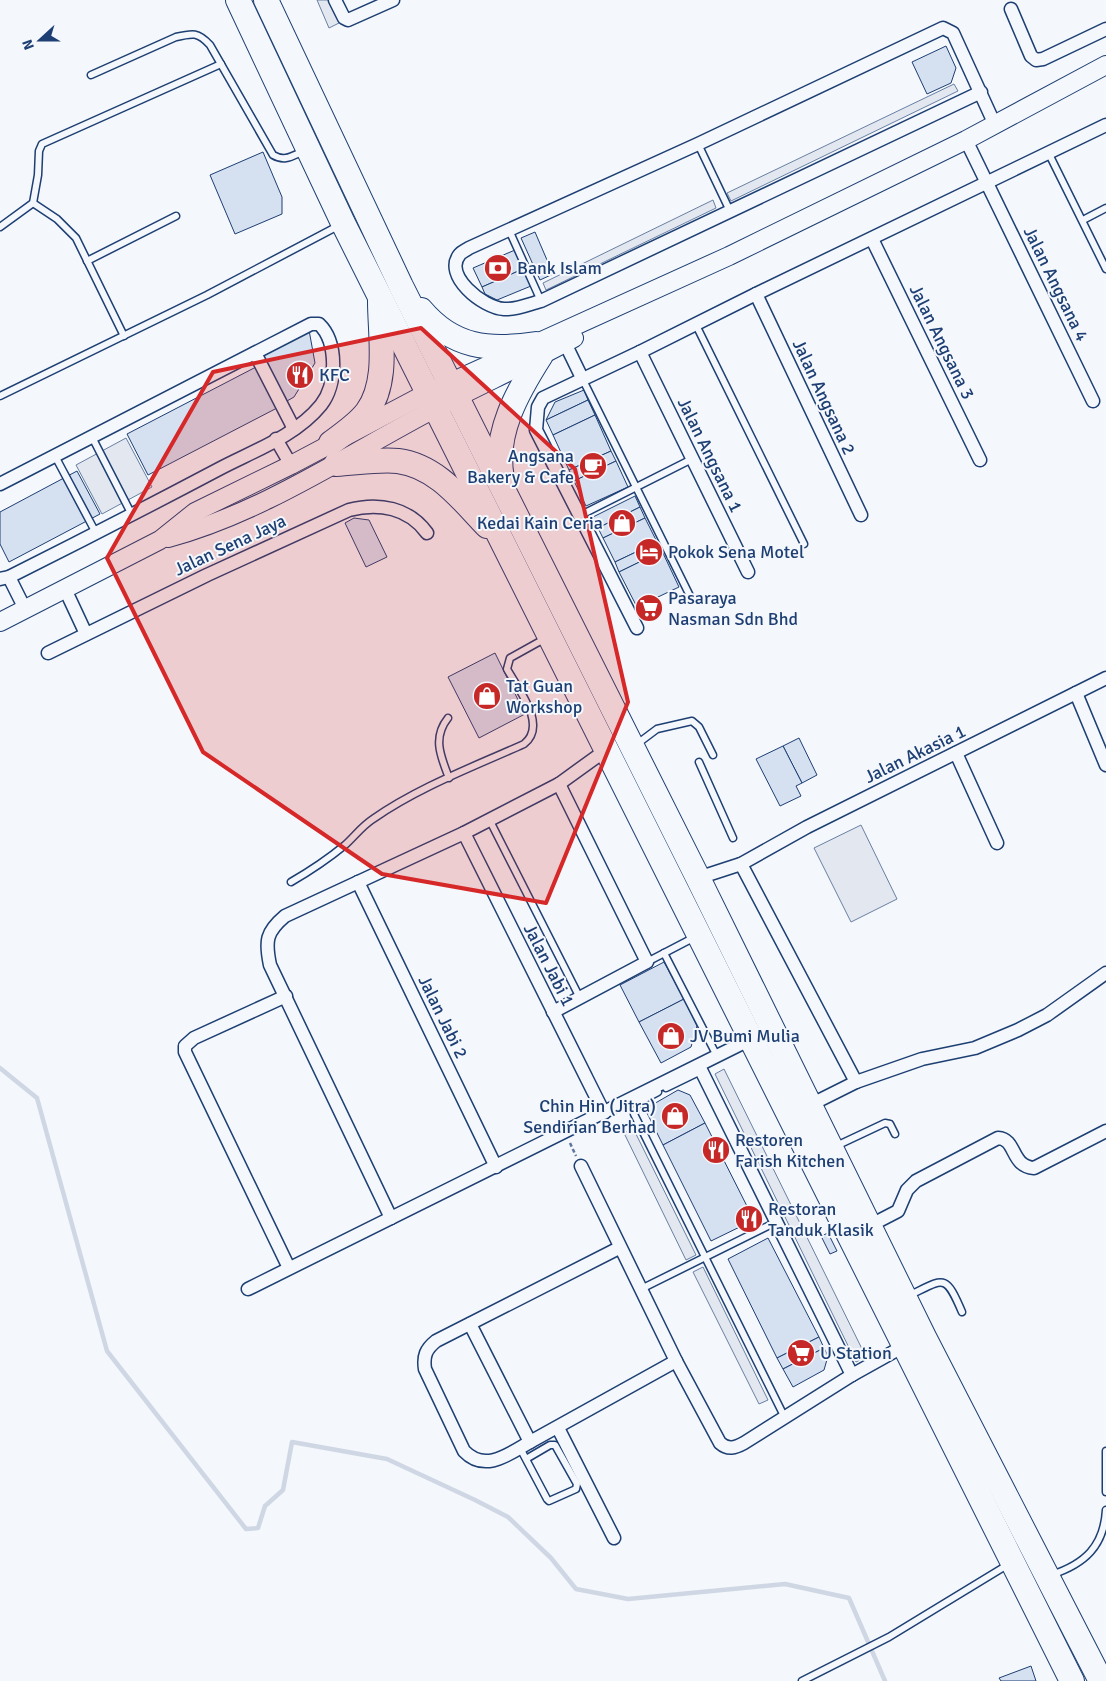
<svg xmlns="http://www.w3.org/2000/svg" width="1106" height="1681" font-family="Signika,sans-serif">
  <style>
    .parking { fill: #e3e8f0; stroke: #687fa3 }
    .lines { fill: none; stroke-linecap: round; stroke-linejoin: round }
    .stream { stroke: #cfd7e4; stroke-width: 4.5 }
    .building { fill: #d5e0f0; stroke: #1d3f73 }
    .lane-casing { stroke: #1d3f73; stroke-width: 9 }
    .street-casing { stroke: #1d3f73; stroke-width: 15 }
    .secondary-casing { stroke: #1d3f73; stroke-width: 20 }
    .highway-casing { stroke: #1d3f73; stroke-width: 26 }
    .path { stroke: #5e769c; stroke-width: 2.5; stroke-dasharray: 4 2.5; stroke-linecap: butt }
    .lane { stroke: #f4f7fb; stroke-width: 6 }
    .street { stroke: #f4f7fb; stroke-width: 12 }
    .secondary { stroke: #f4f7fb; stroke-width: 18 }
    .highway { stroke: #f4f7fb; stroke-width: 24 }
    .marked { fill: #d62828; fill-opacity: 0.2; stroke: #d62828; stroke-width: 4; stroke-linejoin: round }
    .labels { text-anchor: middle; stroke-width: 4; stroke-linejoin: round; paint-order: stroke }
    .poi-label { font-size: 18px; fill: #1d3f73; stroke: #f4f7fb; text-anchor: start }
    .street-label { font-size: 18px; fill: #1d3f73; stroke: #f4f7fb }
  </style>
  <rect width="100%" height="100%" fill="#f4f7fb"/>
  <!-- parking -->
  <g class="parking">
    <polygon points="317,0 329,0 339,23 329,28"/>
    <polygon points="954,84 958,91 731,201 727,193"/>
    <polygon points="713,200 716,208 546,290 543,283"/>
    <polygon points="126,438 152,487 102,514 76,465"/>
    <polygon points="861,825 897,899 851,922 814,848"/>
    <polygon points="724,1069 866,1357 856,1362 715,1074"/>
    <polygon points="633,1128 696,1255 686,1260 624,1133"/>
    <polygon points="703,1267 768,1400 759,1404 693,1272"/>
  </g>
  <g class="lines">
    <!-- stream -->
    <polyline class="stream" points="0,1068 37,1098 107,1351 246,1529 258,1528 265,1506 283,1490 292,1442 387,1459 475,1500 508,1517 551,1558 576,1589 628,1599 785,1584 849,1598 885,1681"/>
  </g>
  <!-- building -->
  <g class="building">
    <polygon points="946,46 956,68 951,83 927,94 912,62"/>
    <polygon points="263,152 282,197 282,214 235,234 210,175"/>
    <polygon points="535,232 553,274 540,280 521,238"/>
    <polygon points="515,250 523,269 482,287 473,268"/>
    <polygon points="523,269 531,286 497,300 485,294 482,287"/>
    <polygon points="309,330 315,363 294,397 287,401 262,355"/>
    <polygon points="256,367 277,408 148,475 127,434"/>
    <polygon points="584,390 588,400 546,420 555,402"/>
    <polygon points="588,400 595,415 553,435 546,420"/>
    <polygon points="595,415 611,451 569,470 553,435"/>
    <polygon points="611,451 616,461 574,481 569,470"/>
    <polygon points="616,461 628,487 586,506 574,481"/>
    <polygon points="77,471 100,514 9,562 0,544 0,512"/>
    <polygon points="635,496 640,507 598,528 593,517"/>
    <polygon points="640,507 645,518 603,538 598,528"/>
    <polygon points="354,518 369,520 387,557 366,567 345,523"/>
    <polygon points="645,518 657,542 615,562 603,538"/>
    <polygon points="657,542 662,551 619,572 615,562"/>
    <polygon points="662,551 679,587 637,607 619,572"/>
    <polygon points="495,653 525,714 479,738 448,677"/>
    <polygon points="799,738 817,775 802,783 783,746"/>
    <polygon points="783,746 802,783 796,786 801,796 780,806 756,759"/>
    <polygon points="664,962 684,999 639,1022 620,985"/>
    <polygon points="684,999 697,1026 691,1047 661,1063 639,1022"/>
    <polygon points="678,1090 690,1095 705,1123 663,1145 645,1109"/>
    <polygon points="705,1123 754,1220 711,1241 663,1145"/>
    <polygon points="828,1233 837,1251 830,1254 821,1236"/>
    <polygon points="768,1238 819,1337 777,1358 728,1259"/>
    <polygon points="819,1337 824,1348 783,1369 777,1358"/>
    <polygon points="824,1348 828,1356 824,1370 793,1387 783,1369"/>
    <polygon points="1031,1666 1036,1681 1001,1681 999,1678"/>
  </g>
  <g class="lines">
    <defs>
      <g id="lane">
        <path d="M 91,75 L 176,37 C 193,33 198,32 210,45 L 273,155 C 285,162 292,156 304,151"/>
        <polyline points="698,144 730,211"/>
        <polyline points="1048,152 1106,269"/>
        <polyline points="33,203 57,219 76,238 124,336"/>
        <polyline points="1083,220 1106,208"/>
        <polyline points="0,227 33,203 38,175 39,151 42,144 221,64"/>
        <polyline points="509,230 541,301"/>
        <polyline points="87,261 176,216"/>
        <polyline points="696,325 804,544"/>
        <polyline points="582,378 692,600"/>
        <polyline points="0,396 207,295 340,225"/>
        <polyline points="92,437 132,515"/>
        <polyline points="55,456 96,533"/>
        <polyline points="581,515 692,459"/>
        <path d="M 448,718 C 432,738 441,757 449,778"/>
        <polyline points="637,744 657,729 692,721 699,727 713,755"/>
        <polyline points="699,762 733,838"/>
        <polyline points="489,819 580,998"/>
        <path d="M 291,882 C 310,871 328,859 345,845 C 354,837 362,826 373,819 C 419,787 473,767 524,744 C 548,725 518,689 507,669 L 510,658 L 546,638"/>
        <polyline points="664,953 717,1056"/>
        <polyline points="647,962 695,937"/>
        <polyline points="666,1088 701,1071"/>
        <polyline points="658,1092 639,1102 634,1114 785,1418"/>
        <polyline points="834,1147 885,1123 890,1124 895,1134"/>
        <polyline points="641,1289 776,1222"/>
        <path d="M 908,1296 C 944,1279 945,1272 962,1312"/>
        <polyline points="520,1448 547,1499 549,1501 576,1489 577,1484 555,1445 550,1445 526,1459"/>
        <polyline points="1106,1451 1106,1492"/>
        <path d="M 1051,1575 C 1085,1564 1104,1546 1106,1510"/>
        <polyline points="802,1681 889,1637 1009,1564"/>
      </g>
      <g id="street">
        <polyline points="335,0 344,18 348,20 393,0"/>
        <polyline points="1011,9 1031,56 1036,60 1043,59 1106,29"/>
        <path d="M 981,92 L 541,301 C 529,304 517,310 504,309 C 483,308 442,275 460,254 C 462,252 466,250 469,248 L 698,144 L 943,28 L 953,33 L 995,125"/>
        <polyline points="966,140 1093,401"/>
        <polyline points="872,239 980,460"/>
        <polyline points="756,294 861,515"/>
        <polyline points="565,343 582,378"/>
        <polyline points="640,352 748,572"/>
        <polyline points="255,353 294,429"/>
        <polyline points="276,439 291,465"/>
        <path d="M 0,484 L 311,324 L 319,324 C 338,342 337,385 321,405 C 296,436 253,451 219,469 C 149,506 79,542 9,577 L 0,579"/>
        <polyline points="9,577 25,609"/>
        <polyline points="65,589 86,634"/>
        <polyline points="637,628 536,430 538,407 543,398 640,352 756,294 1106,125"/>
        <path d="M 48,653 L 207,575 L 349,510 C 379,502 409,508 427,533"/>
        <polyline points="1076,693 1106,765"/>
        <polyline points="956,753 997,843"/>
        <polyline points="464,833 604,1113"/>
        <polyline points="741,864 856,1082 810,1105"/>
        <polyline points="698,878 741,864 807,827 1106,678"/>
        <polyline points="358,882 496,1167"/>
        <polyline points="286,996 194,1038 185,1046 185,1052 289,1268"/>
        <polyline points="553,1012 647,962 559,784"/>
        <polyline points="699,1066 852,1375"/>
        <polyline points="856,1082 922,1059 975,1048 1018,1030 1047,1015 1106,973"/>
        <path d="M 581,1166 L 676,1361 L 720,1443 C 728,1450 735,1448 744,1443 L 852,1375 L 904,1346"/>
        <path d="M 391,1218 L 270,965 C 265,941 266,932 285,916 L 464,833 L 559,784 L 606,750"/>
        <path d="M 869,1226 L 898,1211 L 907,1190 L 916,1181 L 998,1138 C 1017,1139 1010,1166 1034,1168 L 1106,1131"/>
        <polyline points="248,1289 751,1039"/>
        <polyline points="470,1324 530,1442 676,1361"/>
        <polyline points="558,1428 614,1538"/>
        <path d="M 530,1442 C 509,1454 485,1473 464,1451 L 425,1369 C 423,1356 426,1349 436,1341 L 619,1248"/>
      </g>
      <g id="secondary">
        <path d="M 168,538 C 262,513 350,453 436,408 C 482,384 529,363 574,338"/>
        <polyline points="0,622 160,540 195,512 291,465 429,392 729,256 966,140 1106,65"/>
      </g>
      <g id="highway">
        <polyline points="238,0 343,223 1072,1681"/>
        <polyline points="266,0 401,286 698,878 924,1337 1101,1681"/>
        <path d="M 421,310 C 453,348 489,351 536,344"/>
        <path d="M 331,443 C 343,434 358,424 367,412 C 389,382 380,336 380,301"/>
        <path d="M 336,464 C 356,463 378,459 398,461 C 437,466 462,500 487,526"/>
        <path d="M 502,478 C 493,434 518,391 541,355"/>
      </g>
    </defs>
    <!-- lane casing -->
    <use href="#lane" class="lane-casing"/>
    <!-- street casing -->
    <use href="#street" class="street-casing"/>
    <!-- secondary casing -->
    <use href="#secondary" class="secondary-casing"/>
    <!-- highway casing -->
    <use href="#highway" class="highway-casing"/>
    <!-- path -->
    <polyline class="path" points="570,1143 576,1156"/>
    <!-- lane -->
    <use href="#lane" class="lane"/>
    <!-- street -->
    <use href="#street" class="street"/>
    <!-- secondary -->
    <use href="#secondary" class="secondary"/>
    <!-- highway -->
    <use href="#highway" class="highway"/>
  </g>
  <!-- marked area -->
  <path class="marked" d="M 421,328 L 575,469 L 628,702 L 546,903 L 382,874 L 203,752 L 107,558 L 213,372 Z"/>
  <!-- icons -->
  <defs>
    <symbol id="bank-disc" viewBox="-11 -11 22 22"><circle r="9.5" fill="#c62828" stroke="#f4f7fb"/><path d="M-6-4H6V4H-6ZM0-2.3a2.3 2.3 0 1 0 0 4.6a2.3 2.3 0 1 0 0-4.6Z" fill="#fff"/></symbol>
    <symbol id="restaurant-disc" viewBox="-11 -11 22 22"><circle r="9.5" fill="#c62828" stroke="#f4f7fb"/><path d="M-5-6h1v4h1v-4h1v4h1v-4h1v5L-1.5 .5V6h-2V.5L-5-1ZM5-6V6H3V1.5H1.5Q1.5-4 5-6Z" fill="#fff"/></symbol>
    <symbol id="cafe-disc" viewBox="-11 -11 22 22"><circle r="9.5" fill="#c62828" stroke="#f4f7fb"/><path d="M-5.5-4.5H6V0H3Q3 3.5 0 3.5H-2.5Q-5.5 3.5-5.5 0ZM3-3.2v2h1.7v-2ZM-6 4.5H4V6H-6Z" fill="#fff"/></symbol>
    <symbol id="shop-disc" viewBox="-11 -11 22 22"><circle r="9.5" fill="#c62828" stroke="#f4f7fb"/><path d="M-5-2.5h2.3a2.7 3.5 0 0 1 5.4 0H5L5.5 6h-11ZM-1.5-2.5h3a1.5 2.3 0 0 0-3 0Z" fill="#fff"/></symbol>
    <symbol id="hotel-disc" viewBox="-11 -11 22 22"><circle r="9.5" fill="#c62828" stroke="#f4f7fb"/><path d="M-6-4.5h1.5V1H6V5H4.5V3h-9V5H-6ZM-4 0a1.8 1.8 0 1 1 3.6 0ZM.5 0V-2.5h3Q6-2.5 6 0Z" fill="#fff"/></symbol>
    <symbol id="supermarket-disc" viewBox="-11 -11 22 22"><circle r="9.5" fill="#c62828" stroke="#f4f7fb"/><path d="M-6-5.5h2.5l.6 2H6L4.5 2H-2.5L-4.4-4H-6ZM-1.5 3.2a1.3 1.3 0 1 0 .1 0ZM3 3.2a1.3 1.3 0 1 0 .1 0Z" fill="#fff"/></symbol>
  </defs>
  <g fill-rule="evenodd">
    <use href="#bank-disc" x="482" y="252" width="32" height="32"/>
    <use href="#restaurant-disc" x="284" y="359" width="32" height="32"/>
    <use href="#cafe-disc" x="577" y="450" width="32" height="32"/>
    <use href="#shop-disc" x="606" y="507" width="32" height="32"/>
    <use href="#hotel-disc" x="633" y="536" width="32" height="32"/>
    <use href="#supermarket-disc" x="633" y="592" width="32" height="32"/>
    <use href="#shop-disc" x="471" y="680" width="32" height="32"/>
    <use href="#shop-disc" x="655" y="1020" width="32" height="32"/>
    <use href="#shop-disc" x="659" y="1100" width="32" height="32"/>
    <use href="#restaurant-disc" x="700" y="1134" width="32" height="32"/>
    <use href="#restaurant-disc" x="733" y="1203" width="32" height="32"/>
    <use href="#supermarket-disc" x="785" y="1337" width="32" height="32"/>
  </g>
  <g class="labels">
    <!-- poi labels -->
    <g class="poi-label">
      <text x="517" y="274">Bank Islam</text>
      <text x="319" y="381">KFC</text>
      <text x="574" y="462" text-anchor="end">Angsana<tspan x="574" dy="21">Bakery &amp; Cafe</tspan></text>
      <text x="603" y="529" text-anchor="end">Kedai Kain Ceria</text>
      <text x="668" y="558">Pokok Sena Motel</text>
      <text x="668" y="604">Pasaraya<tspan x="668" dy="21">Nasman Sdn Bhd</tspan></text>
      <text x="506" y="692">Tat Guan<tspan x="506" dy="21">Workshop</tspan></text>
      <text x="690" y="1042">JV Bumi Mulia</text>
      <text x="656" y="1112" text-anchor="end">Chin Hin (Jitra)<tspan x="656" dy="21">Sendirian Berhad</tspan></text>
      <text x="735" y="1146">Restoren<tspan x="735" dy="21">Farish Kitchen</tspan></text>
      <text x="768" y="1215">Restoran<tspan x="768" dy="21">Tanduk Klasik</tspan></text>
      <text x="820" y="1359">U Station</text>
    </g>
    <!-- street labels -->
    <g class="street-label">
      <text transform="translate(1056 284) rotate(64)" y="6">Jalan Angsana 4</text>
      <text transform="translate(942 342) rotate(64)" y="6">Jalan Angsana 3</text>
      <text transform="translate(824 397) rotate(65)" y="6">Jalan Angsana 2</text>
      <text transform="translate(710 455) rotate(64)" y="6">Jalan Angsana 1</text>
      <text transform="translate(230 545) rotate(-25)" y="6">Jalan Sena Jaya</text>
      <text transform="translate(915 754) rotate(-26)" y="6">Jalan Akasia 1</text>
      <text transform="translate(549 965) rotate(63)" y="6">Jalan Jabi 1</text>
      <text transform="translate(443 1017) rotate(64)" y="6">Jalan Jabi 2</text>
    </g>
  </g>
  <!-- north arrow -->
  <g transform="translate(40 40) rotate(249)" stroke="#f4f7fb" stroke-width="4" paint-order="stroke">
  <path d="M0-4L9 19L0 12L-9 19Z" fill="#1d3f73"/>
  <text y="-8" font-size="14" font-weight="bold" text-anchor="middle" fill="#1d3f73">N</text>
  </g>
</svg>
